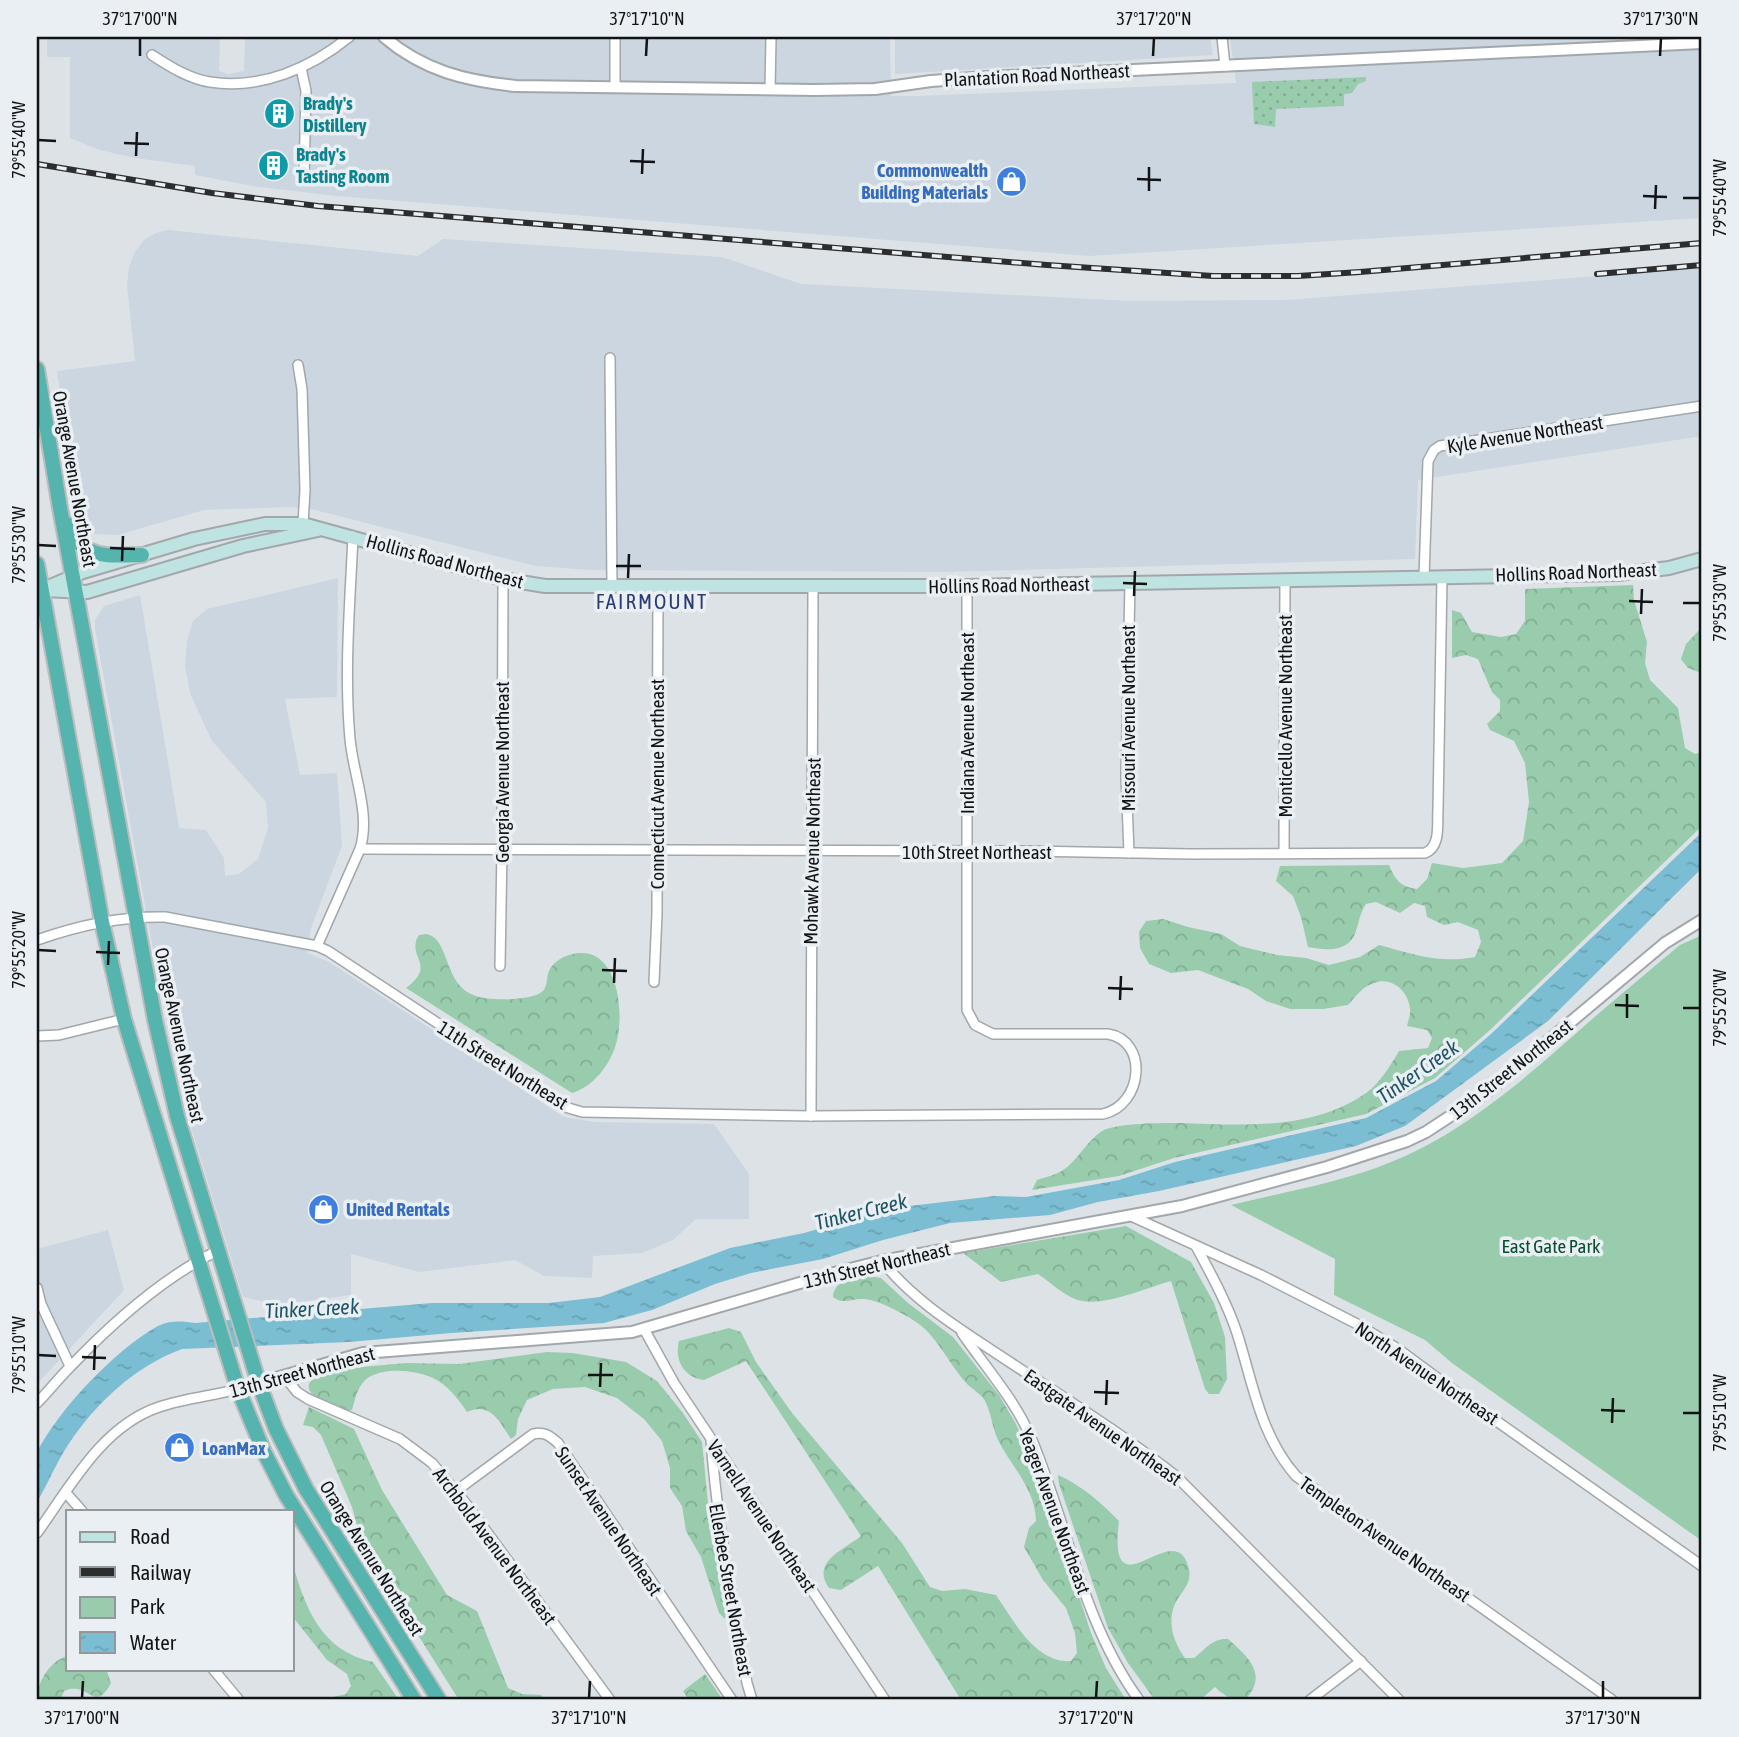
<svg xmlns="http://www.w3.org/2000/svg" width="1739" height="1737" font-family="'Asap Condensed',sans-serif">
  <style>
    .built { fill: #cbd6e0 }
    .grass { fill: url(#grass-dots) }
    .forest { fill: url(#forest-crowns) }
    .park { fill: #99ccad }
    .water { fill: url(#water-ripples) }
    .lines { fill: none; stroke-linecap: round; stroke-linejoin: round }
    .minor-casing { stroke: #a2a7ab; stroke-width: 12 }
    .tertiary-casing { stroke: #a2a7ab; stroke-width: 14 }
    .secondary-casing { stroke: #a2a7ab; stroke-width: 16 }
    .trunk-casing { stroke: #bdbdbd; stroke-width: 18 }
    .minor { stroke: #fff; stroke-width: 9 }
    .tertiary { stroke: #fff; stroke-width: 10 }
    .secondary { stroke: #bfe3e1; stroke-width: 12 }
    .trunk { stroke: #56b4af; stroke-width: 14 }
    .rail-casing { stroke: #2b2d2f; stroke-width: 6 }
    .rail { stroke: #eaeff4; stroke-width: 3.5; stroke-dasharray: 10; stroke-linecap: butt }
    .ticks { fill: none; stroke: #121315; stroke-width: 2.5 }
    .labels { text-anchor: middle; stroke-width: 7; stroke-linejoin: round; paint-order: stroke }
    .street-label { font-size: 19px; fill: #121315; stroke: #eaeff4 }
    .culture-label { font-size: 19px; font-weight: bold; fill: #0d838f; stroke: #eaeff4; text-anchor: start }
    .shop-label { font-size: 19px; font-weight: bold; fill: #366cbe; stroke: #eaeff4; text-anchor: start }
    .park-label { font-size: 19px; fill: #094d2f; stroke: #eaeff4 }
    .neighbourhood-label { font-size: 21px; letter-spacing: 2px; fill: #2a3b74; stroke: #eaeff4 }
    .water-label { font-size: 21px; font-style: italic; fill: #1e5465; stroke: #eaeff4 }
    .neatline { fill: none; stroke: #121315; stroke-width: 2.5 }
    .ticks-label { font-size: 18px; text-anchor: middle; fill: #121315 }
  </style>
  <defs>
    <pattern id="grass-dots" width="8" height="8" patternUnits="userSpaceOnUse" patternTransform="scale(1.75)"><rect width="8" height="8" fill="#99ccad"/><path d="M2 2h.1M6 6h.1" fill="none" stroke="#83ae94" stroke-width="1.8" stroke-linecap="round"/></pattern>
    <pattern id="forest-crowns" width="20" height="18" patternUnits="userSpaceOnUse" patternTransform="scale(1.75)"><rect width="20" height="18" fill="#99ccad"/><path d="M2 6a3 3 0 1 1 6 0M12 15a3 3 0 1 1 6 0" fill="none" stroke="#83ae94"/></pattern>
    <pattern id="water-ripples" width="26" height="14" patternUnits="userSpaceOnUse" patternTransform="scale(1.75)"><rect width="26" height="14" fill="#7bbdd3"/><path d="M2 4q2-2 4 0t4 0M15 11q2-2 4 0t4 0" fill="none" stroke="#69a2b4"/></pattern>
  </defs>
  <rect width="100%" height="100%" fill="#dde2e7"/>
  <!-- built -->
  <g class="built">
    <polygon points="47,37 220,37 219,71 228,74 244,71 245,37 890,37 891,96 919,96 1236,83 1230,37 1702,37 1702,218 1089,256 336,196 252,186 195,175 195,166 135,158 100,150 70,138 70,57 47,57"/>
    <polygon points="895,37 1210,37 1213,55 895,74"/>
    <polygon points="168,230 418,256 443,239 722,257 801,284 1131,301 1286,300 1702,268 1702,436 1418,480 1415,559 943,572 591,570 536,566 315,510 291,507 204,510 118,535 95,534 85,527 79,516 57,371 135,361 127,285 129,267 135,252 144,240 156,233"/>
    <polygon points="338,578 337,697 285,699 300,775 337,773 342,846 311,928 307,953 331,963 564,1117 595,1122 714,1124 749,1174 749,1219 696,1219 673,1240 642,1253 593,1256 592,1278 544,1276 515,1260 419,1272 351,1254 351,1295 279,1305 243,1297 187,1114 170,1043 95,629 95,620 104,606 140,595 179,828 206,830 224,858 225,876 239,874 258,859 268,828 266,802 212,741 190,693 185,666 187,641 193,621 207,609"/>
    <polygon points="108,1230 124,1290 37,1384 37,1249"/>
  </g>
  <!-- grass -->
  <polygon class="grass" points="1366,77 1366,81 1358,84 1352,93 1344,94 1344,106 1276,109 1275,127 1254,124 1252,82"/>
  <!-- forest -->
  <g class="forest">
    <path d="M 1633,585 L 1634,600 L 1647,642 L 1645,663 L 1650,680 L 1678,708 L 1685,748 L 1695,754 L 1702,752 L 1702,826 L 1490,1030 L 1435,1078 L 1366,1114 L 1174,1158 L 1119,1176 L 1032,1190 L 1037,1180 C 1046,1177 1059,1174 1066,1168 C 1078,1159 1091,1136 1104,1130 C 1120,1123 1161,1123 1179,1123 C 1241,1125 1312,1131 1366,1093 C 1381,1082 1390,1066 1399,1051 L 1428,1048 L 1432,1038 L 1427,1030 L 1407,1026 C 1408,1021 1411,1014 1410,1009 C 1409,991 1391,976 1374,983 C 1362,987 1356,996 1348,1005 L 1323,1009 L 1290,1009 L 1266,1001 L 1248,989 L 1198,970 L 1171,973 L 1149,964 L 1140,948 L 1139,932 L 1146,921 L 1163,919 L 1188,927 L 1221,934 L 1240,946 L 1277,955 L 1306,958 L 1329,965 L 1360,957 L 1379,945 C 1413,954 1439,964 1475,957 L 1481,942 L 1478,930 L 1458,922 L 1444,925 L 1427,917 L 1425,906 L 1414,903 L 1400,913 L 1376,902 L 1366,904 C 1359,914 1359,925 1354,936 C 1345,953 1323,950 1308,947 L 1301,917 L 1293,896 L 1276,881 L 1280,866 L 1389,865 C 1395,880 1401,887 1417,889 L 1427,879 L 1432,863 L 1463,868 L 1502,863 L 1523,841 L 1529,802 L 1525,763 L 1514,741 L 1490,730 L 1487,724 L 1500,711 L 1500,700 L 1492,692 L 1478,659 L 1466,655 L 1452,658 L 1452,610 L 1461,613 L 1472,632 L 1501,637 L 1516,634 L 1525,621 L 1525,589 Z"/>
    <polygon points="1702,627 1702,678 1701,673 1688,668 1681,659 1686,644"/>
    <path d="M 426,934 C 451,938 442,985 476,996 C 489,1001 533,1001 543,991 C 548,985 546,978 549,971 C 555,957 576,950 590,954 C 620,963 624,1018 616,1044 C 610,1065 593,1087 572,1093 L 406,988 C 438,964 405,957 419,935 Z"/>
    <path d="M 1126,1226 L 1191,1262 L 1214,1303 L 1225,1337 L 1227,1379 L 1219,1394 L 1209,1394 L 1205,1389 L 1171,1281 C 1145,1288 1101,1309 1075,1299 C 1062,1294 1050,1282 1038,1274 L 1001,1282 L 963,1253 Z"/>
    <path d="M 869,1276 L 881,1278 L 908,1303 L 953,1337 L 999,1395 L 1016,1424 L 1049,1504 L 1091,1633 L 1106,1668 L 1126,1700 L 961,1700 L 878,1566 L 841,1590 L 829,1588 C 810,1562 845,1549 861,1536 L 746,1361 L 704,1380 C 684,1378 674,1360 679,1341 L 729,1328 L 741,1332 L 756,1362 L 792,1413 L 902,1543 L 930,1587 L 942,1591 L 965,1589 L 996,1595 C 1014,1621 1035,1663 1071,1661 L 1077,1653 L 1075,1633 L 1066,1608 L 1043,1580 L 1024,1547 L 1029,1528 L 1036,1521 C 1035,1488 1012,1468 998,1440 C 992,1427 991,1411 984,1399 C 980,1394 973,1389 968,1385 C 949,1365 936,1333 913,1320 C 898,1311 881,1301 864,1299 C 853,1298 842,1305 833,1297 C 834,1279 854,1279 869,1276 Z"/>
    <path d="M 547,1352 L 573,1353 L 626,1362 L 657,1381 L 683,1413 L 702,1442 L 708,1503 L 728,1614 L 725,1619 L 719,1613 L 701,1557 L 686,1531 L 682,1506 L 670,1488 L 670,1468 L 662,1441 L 644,1419 L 617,1398 L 585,1387 L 553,1389 L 527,1400 L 518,1419 L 516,1435 L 511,1439 C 500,1422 490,1401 467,1412 C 458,1399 448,1385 433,1378 C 415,1370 387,1367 369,1377 C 358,1384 355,1399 352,1410 C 340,1412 293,1394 314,1378 L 351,1368 L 406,1363 L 459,1364 Z"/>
    <polygon points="309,1407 354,1429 382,1490 447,1595 477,1611 508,1688 522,1694 541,1695 544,1700 459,1700 363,1548 352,1507 321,1435 313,1427 303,1425"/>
    <path d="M 1058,1475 C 1083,1486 1100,1502 1119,1521 C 1107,1620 1176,1511 1189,1569 C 1191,1579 1187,1586 1181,1594 C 1165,1614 1171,1639 1185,1658 L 1194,1658 C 1206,1649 1212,1638 1228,1639 C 1248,1657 1269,1674 1245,1700 C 1231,1700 1226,1697 1215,1687 L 1200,1700 L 1155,1700 L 1128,1663 L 1108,1628 L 1059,1484 Z"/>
    <path d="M 292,1561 C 305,1608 321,1651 373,1662 L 399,1700 L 320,1700 L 346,1694 L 351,1686 L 347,1674 L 327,1660 L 292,1616 Z"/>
    <path d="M 68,1656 L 68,1669 L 106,1669 L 111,1683 C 94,1715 89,1680 64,1691 L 61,1699 L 37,1700 C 37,1682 50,1660 68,1656 Z"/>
    <polygon points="705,1674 723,1700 689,1700 683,1691"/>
  </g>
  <!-- park -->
  <path class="park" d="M 1702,935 L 1702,1541 L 1452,1363 L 1425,1340 L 1334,1295 L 1335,1259 L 1231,1205 C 1283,1192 1340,1183 1391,1162 C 1466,1132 1530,1074 1590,1021 C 1620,995 1650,970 1680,945 Z"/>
  <!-- water -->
  <path class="water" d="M 1702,832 L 1702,868 L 1548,1021 L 1405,1126 L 1356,1146 L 1159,1191 L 1098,1202 L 1050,1215 L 950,1223 L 883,1240 L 823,1259 L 751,1273 L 715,1284 L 652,1310 L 604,1323 L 451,1333 L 349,1342 L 182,1349 C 135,1366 95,1404 68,1445 C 56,1463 48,1484 37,1502 L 37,1452 C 59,1409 116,1349 158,1326 C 169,1320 183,1321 195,1323 L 432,1303 L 549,1303 L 600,1297 L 730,1248 L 804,1233 L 892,1208 L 995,1196 L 1026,1197 L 1119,1180 L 1175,1162 L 1366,1118 L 1436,1081 L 1491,1034 Z"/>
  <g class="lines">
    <defs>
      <g id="minor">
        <polyline points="615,37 615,86"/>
        <polyline points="1222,37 1225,66"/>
        <path d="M 152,55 C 169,66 189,79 210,82 C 261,90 311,68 349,37"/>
        <polyline points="301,68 306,91 304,178"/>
        <polyline points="770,89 771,37"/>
        <polyline points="610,358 612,586"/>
        <polyline points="298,365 302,389 305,490 303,524"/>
        <polyline points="1424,577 1428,461 1434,450 1440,446 1702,406"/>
        <path d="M 360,849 L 1029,851 L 1190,854 L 1425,853 C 1441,847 1437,824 1438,809 L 1442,577"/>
        <polyline points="1129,853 1126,776 1130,583"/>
        <polyline points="1284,853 1285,580"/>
        <path d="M 37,940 C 79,925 121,916 165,917 L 317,946 L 328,951 L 565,1107 L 582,1112 L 811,1116 L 1103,1114 C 1143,1105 1149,1041 1108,1034 L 993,1034 L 975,1025 L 967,1010 L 967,586"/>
        <path d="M 317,946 L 360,849 C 371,814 353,774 350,739 C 344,672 350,603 353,536"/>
        <polyline points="500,966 502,849 503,579"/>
        <polyline points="654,982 657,914 658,586"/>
        <polyline points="37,1036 59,1035 124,1019"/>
        <polyline points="811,1116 813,587"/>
        <polyline points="1131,1216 1261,1275 1359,1325 1398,1349 1478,1408 1702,1566"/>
        <path d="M 1196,1246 C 1211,1274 1227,1303 1237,1333 C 1253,1383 1260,1435 1296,1476 L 1612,1700"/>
        <path d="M 882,1261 C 914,1301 957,1327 999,1355 C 1059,1395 1120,1432 1177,1477 L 1399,1700"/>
        <polyline points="37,1288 41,1304 70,1366"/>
        <polyline points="644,1329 674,1383 885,1700"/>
        <path d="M 962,1333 C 986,1368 1016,1401 1032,1440 C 1068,1527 1083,1623 1139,1700"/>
        <polyline points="285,1377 297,1392 308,1399 400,1439 432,1463 467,1505 610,1700"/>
        <path d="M 37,1403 C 48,1392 58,1379 70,1367 C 113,1322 163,1277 219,1250"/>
        <path d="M 711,1440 C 717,1522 732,1602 747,1683 L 752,1700"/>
        <path d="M 456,1491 L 533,1434 C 544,1431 550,1436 558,1443 L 732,1700"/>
        <polyline points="66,1493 82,1511"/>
        <path d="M 37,1533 C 70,1487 102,1426 159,1407 C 185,1398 212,1396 238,1389"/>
        <polyline points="213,1669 238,1699"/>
        <polyline points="1310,1700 1361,1661"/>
      </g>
      <g id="tertiary">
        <path d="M 384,37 C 424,71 466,81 516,86 L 814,90 L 875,89 L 931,81 L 986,77 L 1702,43"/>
        <polyline points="238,1389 363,1353 632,1332 834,1273 882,1261 1182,1206 1327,1167 1407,1141 1426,1132 1487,1092 1665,943 1702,920"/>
      </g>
      <g id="secondary">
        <polyline points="41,590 83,572 194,539 265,524 303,524 503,579 545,586 967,586 1618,574 1669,568 1702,559"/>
        <polyline points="43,590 87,592 243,546 318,530"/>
      </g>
      <g id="trunk">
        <polyline points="37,369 60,508 155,1020 177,1116 259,1384 276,1429 306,1489 439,1700"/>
        <path d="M 67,524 C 82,560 109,556 142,555"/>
        <polyline points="37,564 102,922 124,1019 238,1389 264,1452 286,1495 414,1700"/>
      </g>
    </defs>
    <!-- minor casing -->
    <use href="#minor" class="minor-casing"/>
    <!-- tertiary casing -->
    <use href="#tertiary" class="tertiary-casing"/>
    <!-- secondary casing -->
    <use href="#secondary" class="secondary-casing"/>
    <!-- trunk casing -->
    <use href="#trunk" class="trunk-casing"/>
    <!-- minor -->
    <use href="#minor" class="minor"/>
    <!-- tertiary -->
    <use href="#tertiary" class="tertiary"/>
    <!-- secondary -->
    <use href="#secondary" class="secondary"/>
    <!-- trunk -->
    <use href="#trunk" class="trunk"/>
    <defs>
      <g id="rail">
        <polyline points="37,164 212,193 318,206 1047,265 1213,276 1298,276 1360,272 1702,243"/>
        <polyline points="1597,274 1702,265"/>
      </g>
    </defs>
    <!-- rail casing -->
    <use href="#rail" class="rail-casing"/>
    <!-- rail -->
    <use href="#rail" class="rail"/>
  </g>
  <!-- ticks -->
  <path class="ticks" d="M 140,56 L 140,38M 646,56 L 647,38M 1153,56 L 1154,38M 1660,56 L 1661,38M 38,140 L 56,141M 124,143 L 149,144M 136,156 L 137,132M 630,161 L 655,162M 642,174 L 643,149M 1137,179 L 1161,180M 1149,191 L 1149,167M 1643,196 L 1667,197M 1683,198 L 1700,198M 1655,209 L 1656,185M 38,545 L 56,546M 110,548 L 135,549M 122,561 L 123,536M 616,566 L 641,566M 628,578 L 629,554M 1123,583 L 1147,584M 1134,596 L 1135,571M 1629,601 L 1653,602M 1683,603 L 1700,603M 1641,614 L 1642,589M 38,950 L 56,951M 96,952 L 120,953M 108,965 L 109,941M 602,970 L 627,971M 614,983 L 615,958M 1108,988 L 1133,989M 1120,1000 L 1121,976M 1615,1005 L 1639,1006M 1683,1008 L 1700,1008M 1627,1018 L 1627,994M 38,1355 L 56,1356M 82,1357 L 106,1358M 94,1370 L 95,1345M 588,1375 L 613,1375M 600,1387 L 601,1363M 1094,1392 L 1119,1393M 1106,1405 L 1107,1380M 1601,1410 L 1625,1411M 1683,1413 L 1700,1413M 1612,1423 L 1613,1398M 82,1698 L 83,1681M 589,1698 L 590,1681M 1096,1698 L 1097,1681M 1603,1698 L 1603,1681"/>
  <!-- icons -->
  <defs>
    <symbol id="building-disc" viewBox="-11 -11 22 22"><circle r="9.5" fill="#0f9aa8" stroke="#eaeff4"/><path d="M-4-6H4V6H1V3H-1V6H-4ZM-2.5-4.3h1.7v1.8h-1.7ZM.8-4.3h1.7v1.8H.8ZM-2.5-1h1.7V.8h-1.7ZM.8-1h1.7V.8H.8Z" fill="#fff"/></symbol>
    <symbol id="shop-disc" viewBox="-11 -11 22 22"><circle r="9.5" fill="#3f7fe0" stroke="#eaeff4"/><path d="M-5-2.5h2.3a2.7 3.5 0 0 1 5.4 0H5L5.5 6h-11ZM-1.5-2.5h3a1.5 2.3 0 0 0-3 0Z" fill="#fff"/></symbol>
  </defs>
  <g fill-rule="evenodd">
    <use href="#building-disc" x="262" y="96" width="35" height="35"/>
    <use href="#building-disc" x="256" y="148" width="35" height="35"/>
    <use href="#shop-disc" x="994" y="164" width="35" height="35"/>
    <use href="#shop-disc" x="306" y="1192" width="35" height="35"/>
    <use href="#shop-disc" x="162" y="1430" width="35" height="35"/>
  </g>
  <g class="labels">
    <!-- street labels -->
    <g class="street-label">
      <text transform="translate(1037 75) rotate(-3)" y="7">Plantation Road Northeast</text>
      <text transform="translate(1525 434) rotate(-9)" y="7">Kyle Avenue Northeast</text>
      <text transform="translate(75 479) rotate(80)" y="7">Orange Avenue Northeast</text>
      <text transform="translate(445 561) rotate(15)" y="7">Hollins Road Northeast</text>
      <text transform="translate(1576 572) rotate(-2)" y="7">Hollins Road Northeast</text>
      <text transform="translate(1009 585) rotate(-1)" y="7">Hollins Road Northeast</text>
      <text transform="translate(1285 716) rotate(-90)" y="7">Monticello Avenue Northeast</text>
      <text transform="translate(1128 718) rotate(-90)" y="7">Missouri Avenue Northeast</text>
      <text transform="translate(967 723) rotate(-90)" y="7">Indiana Avenue Northeast</text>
      <text transform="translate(502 772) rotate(-90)" y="7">Georgia Avenue Northeast</text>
      <text transform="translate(657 784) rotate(-90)" y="7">Connecticut Avenue Northeast</text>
      <text transform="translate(812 851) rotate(-89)" y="7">Mohawk Avenue Northeast</text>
      <text x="977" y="859">10th Street Northeast</text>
      <text transform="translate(180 1035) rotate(78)" y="7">Orange Avenue Northeast</text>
      <text transform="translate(503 1065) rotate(32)" y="7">11th Street Northeast</text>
      <text transform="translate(1511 1069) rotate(-38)" y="7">13th Street Northeast</text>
      <text transform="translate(877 1265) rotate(-13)" y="7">13th Street Northeast</text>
      <text transform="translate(302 1372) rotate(-15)" y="7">13th Street Northeast</text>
      <text transform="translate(1427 1373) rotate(34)" y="7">North Avenue Northeast</text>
      <text transform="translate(1103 1427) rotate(35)" y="7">Eastgate Avenue Northeast</text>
      <text transform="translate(1055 1511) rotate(70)" y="7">Yeager Avenue Northeast</text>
      <text transform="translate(762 1516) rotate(56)" y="7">Varnell Avenue Northeast</text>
      <text transform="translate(609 1521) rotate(56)" y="7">Sunset Avenue Northeast</text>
      <text transform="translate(1385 1539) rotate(35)" y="7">Templeton Avenue Northeast</text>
      <text transform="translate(495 1546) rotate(53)" y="7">Archbold Avenue Northeast</text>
      <text transform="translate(372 1558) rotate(58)" y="7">Orange Avenue Northeast</text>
      <text transform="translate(731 1590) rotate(80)" y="7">Ellerbee Street Northeast</text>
    </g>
    <!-- culture labels -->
    <g class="culture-label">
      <text x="303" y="110">Brady's<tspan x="303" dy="22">Distillery</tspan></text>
      <text x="296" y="161">Brady's<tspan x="296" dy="22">Tasting Room</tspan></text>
    </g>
    <!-- shop labels -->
    <g class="shop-label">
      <text x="988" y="177" text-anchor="end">Commonwealth<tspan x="988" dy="22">Building Materials</tspan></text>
      <text x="346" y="1216">United Rentals</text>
      <text x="202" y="1455">LoanMax</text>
    </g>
    <!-- park labels -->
    <g class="park-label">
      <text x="1551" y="1253">East Gate Park</text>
    </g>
    <!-- neighbourhood labels -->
    <g class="neighbourhood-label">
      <text x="652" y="609">FAIRMOUNT</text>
    </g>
    <!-- water labels -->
    <g class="water-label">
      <text transform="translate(1418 1072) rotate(-35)" y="7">Tinker Creek</text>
      <text transform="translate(861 1212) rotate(-14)" y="7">Tinker Creek</text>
      <text transform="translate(312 1309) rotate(-3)" y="7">Tinker Creek</text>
    </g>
  </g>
  <!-- border -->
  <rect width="1739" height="1737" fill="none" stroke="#eaeff4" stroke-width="77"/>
  <!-- legend -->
  <rect x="66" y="1510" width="228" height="161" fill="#eaeff4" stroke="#94979b" stroke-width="2"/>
  <rect x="80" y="1532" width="35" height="10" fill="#bfe3e1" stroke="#94979b" stroke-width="2"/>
  <text x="130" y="1544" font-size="21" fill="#121315">Road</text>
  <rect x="80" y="1567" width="35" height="10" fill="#2b2d2f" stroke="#94979b" stroke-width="2"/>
  <text x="130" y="1580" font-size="21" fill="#121315">Railway</text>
  <rect x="80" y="1597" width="35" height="21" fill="#99ccad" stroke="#94979b" stroke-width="2"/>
  <text x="130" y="1614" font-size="21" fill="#121315">Park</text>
  <rect x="80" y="1632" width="35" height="21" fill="url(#water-ripples)" stroke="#94979b" stroke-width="2"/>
  <text x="130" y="1650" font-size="21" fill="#121315">Water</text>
  <rect x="38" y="38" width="1662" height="1660" class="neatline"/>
  <g class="ticks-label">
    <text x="140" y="25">37°17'00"N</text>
    <text x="647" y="25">37°17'10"N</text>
    <text x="1154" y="25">37°17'20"N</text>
    <text x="1661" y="25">37°17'30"N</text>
    <text transform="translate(19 140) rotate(-90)" y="6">79°55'40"W</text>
    <text transform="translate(1720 198) rotate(-90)" y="6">79°55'40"W</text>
    <text transform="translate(19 545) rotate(-90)" y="6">79°55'30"W</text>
    <text transform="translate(1720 603) rotate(-90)" y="6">79°55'30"W</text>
    <text transform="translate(19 950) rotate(-90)" y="6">79°55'20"W</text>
    <text transform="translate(1720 1008) rotate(-90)" y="6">79°55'20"W</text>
    <text transform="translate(19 1355) rotate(-90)" y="6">79°55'10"W</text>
    <text transform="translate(1720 1413) rotate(-90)" y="6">79°55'10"W</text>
    <text x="82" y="1724">37°17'00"N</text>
    <text x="589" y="1724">37°17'10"N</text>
    <text x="1096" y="1724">37°17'20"N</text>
    <text x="1603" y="1724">37°17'30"N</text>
  </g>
</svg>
